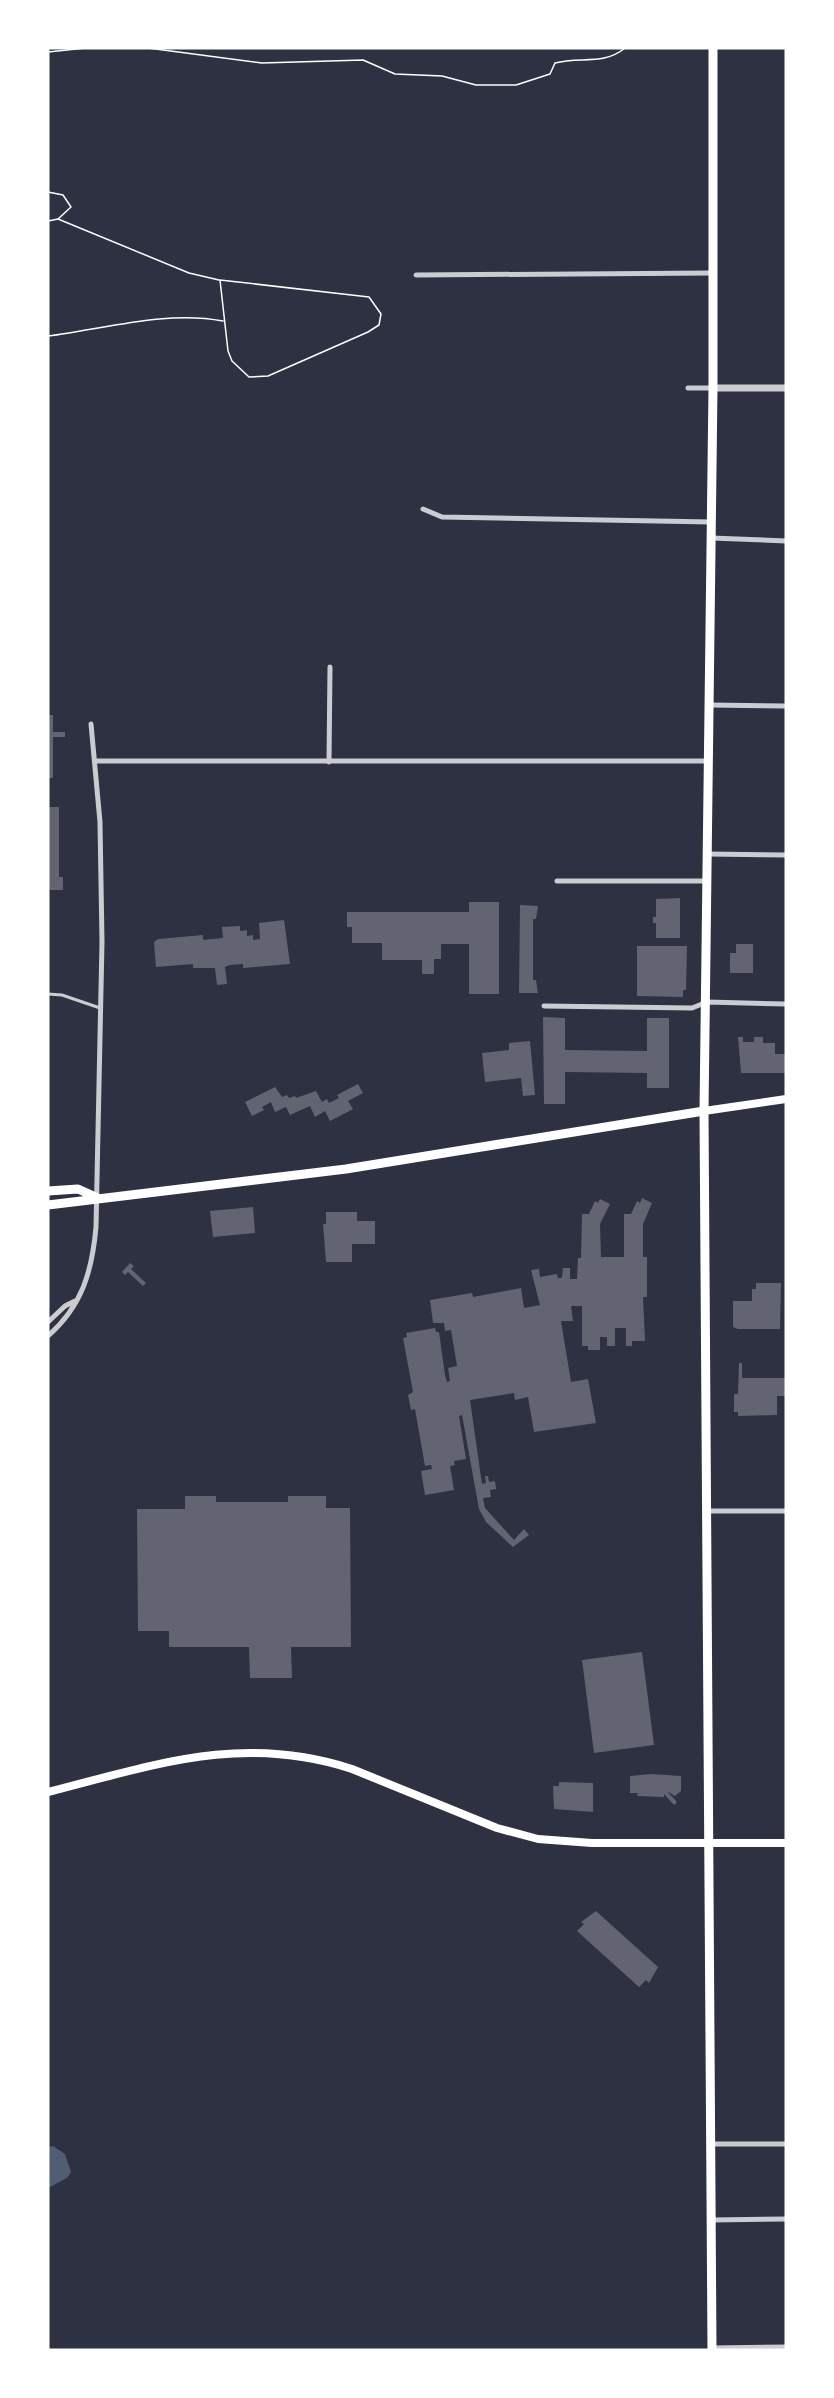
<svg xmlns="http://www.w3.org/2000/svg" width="834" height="2398" font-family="'Noto Serif',serif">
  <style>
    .water { fill: #4f5d75 }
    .building { fill: #626471 }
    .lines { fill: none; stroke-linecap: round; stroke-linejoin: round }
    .path { stroke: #fff; stroke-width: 1.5 }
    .service { stroke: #caccd0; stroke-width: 3 }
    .minor { stroke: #caccd0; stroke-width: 5 }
    .tertiary { stroke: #caccd0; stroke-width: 7 }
    .secondary { stroke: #fff; stroke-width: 8 }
    .primary { stroke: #fff; stroke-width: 9 }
  </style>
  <rect width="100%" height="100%" fill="#2d3142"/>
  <!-- water -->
  <polygon class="water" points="53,2146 65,2154 71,2172 67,2178 48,2188 48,2147"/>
  <!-- building -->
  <g class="building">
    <polygon points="48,715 53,715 53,732 65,732 65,737 53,737 53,778 48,778"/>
    <polygon points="48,807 59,807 59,877 63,877 63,890 48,890"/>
    <polygon points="680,898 680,938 656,938 656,923 653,923 653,917 656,917 656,899"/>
    <polygon points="469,902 499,902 499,994 469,994 469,944 441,944 441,959 434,959 434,974 422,974 422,960 382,960 382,943 352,943 352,927 347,927 347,912 469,912"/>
    <polygon points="520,905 538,906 536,919 533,919 533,980 536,980 538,993 519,993"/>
    <polygon points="284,920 290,964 243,968 243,964 230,965 225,967 227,984 217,985 215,968 193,968 193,964 156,967 154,942 158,939 203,935 203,940 223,938 222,927 240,926 240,931 247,930 247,936 253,935 253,940 260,939 259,923"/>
    <polygon points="736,944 753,944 753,973 730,973 730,953 736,953"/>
    <polygon points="637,946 687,946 686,990 683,990 683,997 637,996"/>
    <polygon points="543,1017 565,1018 565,1050 647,1051 647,1018 669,1018 669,1088 647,1088 647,1073 565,1072 565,1104 544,1104"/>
    <polygon points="738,1037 743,1037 743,1042 754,1042 754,1037 763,1037 763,1043 775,1043 775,1054 786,1054 786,1073 741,1073"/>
    <polygon points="530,1041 535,1095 523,1096 521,1078 485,1082 482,1053 509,1050 509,1043"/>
    <polygon points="358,1084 363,1093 348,1101 353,1109 330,1121 325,1111 315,1117 310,1106 290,1115 286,1107 275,1112 271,1102 262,1107 264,1110 252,1116 245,1102 275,1087 282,1097 287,1095 289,1098 295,1096 296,1098 316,1091 322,1102 327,1099 329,1103 339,1098 337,1095"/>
    <polygon points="642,1198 652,1203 643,1224 643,1257 647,1257 647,1297 643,1297 645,1341 632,1341 632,1346 626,1346 626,1328 615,1328 615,1346 607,1346 607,1337 600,1337 600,1350 588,1350 588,1346 582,1346 582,1306 571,1306 573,1321 561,1321 571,1382 588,1379 596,1423 534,1432 528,1397 515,1400 514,1393 470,1400 482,1484 486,1483 485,1476 488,1476 489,1482 495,1481 496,1489 490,1490 491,1497 483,1498 485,1508 514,1540 524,1529 529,1535 513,1547 486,1522 479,1509 462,1415 459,1416 466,1459 454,1461 455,1465 450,1466 454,1490 425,1495 421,1471 432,1469 431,1465 425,1466 415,1409 411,1410 408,1395 413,1392 403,1338 407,1337 406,1333 435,1328 436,1332 439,1332 445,1375 447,1382 450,1381 448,1368 457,1366 451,1330 445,1331 444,1323 433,1323 430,1300 472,1293 473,1297 521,1288 524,1308 540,1305 531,1270 539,1269 540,1277 557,1274 558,1278 562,1278 563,1268 570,1268 570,1279 577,1279 578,1258 581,1258 582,1214 589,1214 595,1201 598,1203 600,1199 610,1204 600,1224 601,1257 624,1257 624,1214 631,1214 637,1201 640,1203"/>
    <polygon points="253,1207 255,1233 213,1237 210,1211"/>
    <polygon points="326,1212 357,1212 357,1221 375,1221 375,1244 352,1244 352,1262 326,1262 323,1224 326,1224"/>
    <polygon points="130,1263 134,1266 131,1269 146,1283 143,1286 128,1272 125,1275 122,1272"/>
    <polygon points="756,1283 781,1283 780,1329 738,1329 733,1327 733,1301 752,1301 752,1289 756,1289"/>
    <polygon points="739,1363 742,1363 742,1378 786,1378 786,1396 777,1396 777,1415 738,1416 738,1412 734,1412 734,1394 738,1394"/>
    <polygon points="185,1496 216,1496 216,1502 288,1502 288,1496 326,1496 326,1508 350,1508 351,1647 291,1647 292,1678 250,1678 249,1647 169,1647 169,1631 138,1631 137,1509 185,1509"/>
    <polygon points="642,1652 654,1745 594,1753 582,1660"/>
    <polygon points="651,1774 681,1776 681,1791 675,1796 667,1791 677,1802 674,1805 664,1794 664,1797 637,1796 638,1793 630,1793 630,1776"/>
    <polygon points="559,1782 593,1783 593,1812 554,1809 553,1786 559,1786"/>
    <polygon points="596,1911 658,1967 649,1983 646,1980 639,1987 577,1931 584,1924 581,1922"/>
  </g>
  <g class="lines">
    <!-- path -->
    <g class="path">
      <path d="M 148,48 L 262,63 L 363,60 L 395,74 L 442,76 L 476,85 L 516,85 L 550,74 L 555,63 C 580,56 603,66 625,48"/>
      <polyline points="48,52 86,48"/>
      <polyline points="48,192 63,195 71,207 58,219 48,221"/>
      <polyline points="58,219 189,273 219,280"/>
      <polygon points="220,280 369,297 381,314 379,325 368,332 268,376 249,377 232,361 228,351"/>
      <path d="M 48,336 C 104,329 166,310 223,321"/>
    </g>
    <!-- service -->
    <polyline class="service" points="48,994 62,995 100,1008"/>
    <!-- minor -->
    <g class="minor">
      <polyline points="416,275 711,273"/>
      <polyline points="688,388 713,388"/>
      <polyline points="423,509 442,517 711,522"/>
      <polyline points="711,538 786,541"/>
      <polyline points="709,705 786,706"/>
      <polyline points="97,761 708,761"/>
      <polyline points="329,762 330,667"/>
      <polyline points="708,854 786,855"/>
      <polyline points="557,881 708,881"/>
      <polyline points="544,1006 692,1008 707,1002 786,1004"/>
      <polyline points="48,1322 65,1306 75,1301"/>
      <path d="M 48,1336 C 82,1306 92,1272 96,1227 L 102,942 L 100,822 L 91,724"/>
      <polyline points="707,1511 786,1511"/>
      <polyline points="712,2144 786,2144"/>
      <polyline points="711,2220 786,2219"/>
      <polyline points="712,2348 786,2347"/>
    </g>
    <!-- tertiary -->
    <polyline class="tertiary" points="713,388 786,388"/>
    <!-- secondary -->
    <g class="secondary">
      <polyline points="704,1111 786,1099"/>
      <path d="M 48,1792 C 154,1765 243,1733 352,1769 L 497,1828 L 538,1839 L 592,1843 L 786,1843"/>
    </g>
    <!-- primary -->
    <g class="primary">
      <polyline points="48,1191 78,1189 98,1198"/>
      <polyline points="48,1205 346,1169 704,1111"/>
      <polyline points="712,2350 704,1111 713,388 713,48"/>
    </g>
  </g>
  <!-- border -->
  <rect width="834" height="2398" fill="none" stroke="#ffffff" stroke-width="99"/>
</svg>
